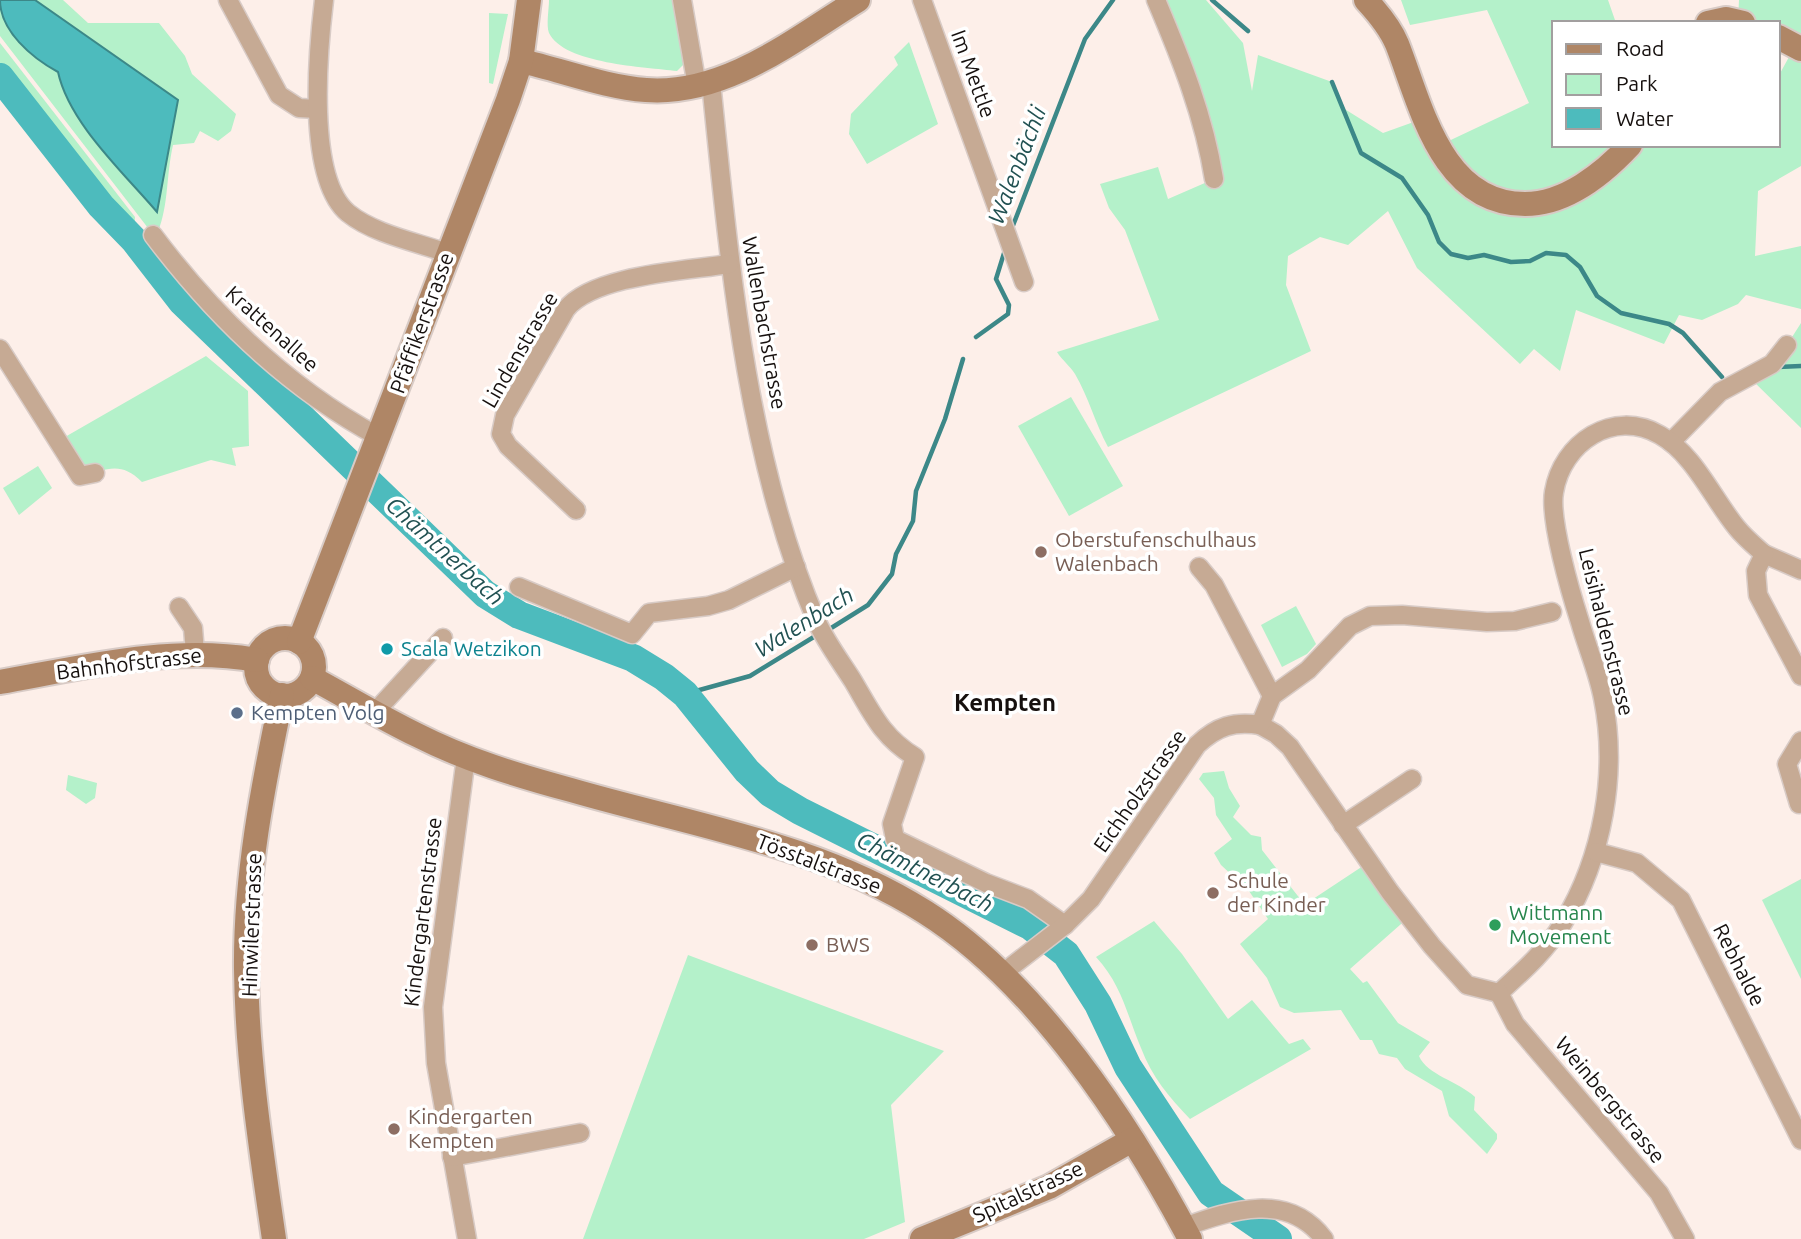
<svg xmlns="http://www.w3.org/2000/svg" width="1801" height="1239" font-family="Ubuntu,sans-serif">
  <style>
    .green { fill: #b4f1ca }
    .water { fill: #4dbbbd; stroke: #3c8888; stroke-width: 2 }
    .lines { fill: none; stroke-linecap: round; stroke-linejoin: round }
    .stream { stroke: #3c8888; stroke-width: 4.5 }
    .river { stroke: #4dbbbd; stroke-width: 28 }
    .street-casing { stroke: #d8cbc6; stroke-width: 21 }
    .secondary-casing { stroke: #d8cbc6; stroke-width: 28 }
    .street { stroke: #c6aa94; stroke-width: 18 }
    .secondary { stroke: #af8666; stroke-width: 24 }
    .education-dot { fill: #8d6e63; stroke: #fff; stroke-width: 2.5 }
    .culture-dot { fill: #0f9aa8; stroke: #fff; stroke-width: 2.5 }
    .service-dot { fill: #5c6f8a; stroke: #fff; stroke-width: 2.5 }
    .leisure-dot { fill: #2e9e5b; stroke: #fff; stroke-width: 2.5 }
    .labels { text-anchor: middle; stroke-width: 7; stroke-linejoin: round; paint-order: stroke }
    .street-label { font-size: 21px; fill: #16100e; stroke: #fff }
    .education-label { font-size: 21px; fill: #785e54; stroke: #fff; text-anchor: start }
    .culture-label { font-size: 21px; fill: #0d838f; stroke: #fff; text-anchor: start }
    .service-label { font-size: 21px; fill: #4e5e75; stroke: #fff; text-anchor: start }
    .leisure-label { font-size: 21px; fill: #27864d; stroke: #fff; text-anchor: start }
    .water-label { font-size: 23px; font-style: italic; fill: #215152; stroke: #fff }
    .quarter-label { font-size: 24px; font-weight: bold; fill: #16100e; stroke: #fff }
  </style>
  <rect width="100%" height="100%" fill="#fdefe9"/>
  <!-- green -->
  <g class="green">
    <path d="M 0,0 L 63,0 L 88,23 L 159,23 L 185,56 L 192,74 L 236,114 L 231,131 L 218,141 L 200,131 L 194,143 L 173,145 C 166,176 169,203 158,232 L 148,228 L 0,36 Z"/>
    <path d="M 549,0 L 682,0 L 692,56 L 677,71 C 645,67 564,64 549,33 C 546,25 549,9 549,0 Z"/>
    <path d="M 1156,0 L 1206,0 L 1243,43 L 1252,91 L 1258,55 L 1332,82 L 1343,108 L 1383,133 L 1422,119 L 1438,146 L 1529,103 L 1487,10 L 1410,25 L 1401,0 L 1608,0 L 1616,23 L 1554,23 L 1554,145 L 1778,145 L 1778,77 L 1795,46 L 1778,37 L 1778,23 L 1738,21 L 1739,0 L 1801,0 L 1801,166 L 1758,191 L 1755,256 L 1801,246 L 1801,309 L 1746,295 L 1738,304 L 1702,320 L 1679,315 L 1664,344 L 1576,310 L 1560,371 L 1534,349 L 1520,364 L 1417,268 L 1388,211 L 1348,245 L 1320,237 L 1288,256 L 1286,285 L 1311,351 L 1108,447 C 1095,423 1089,398 1075,374 C 1070,366 1062,360 1057,352 L 1159,320 L 1125,230 L 1109,208 L 1100,184 L 1158,167 L 1168,199 L 1214,179 Z"/>
    <polygon points="489,13 508,14 493,84 489,83"/>
    <polygon points="909,42 938,124 867,164 849,134 851,114 898,65 894,57"/>
    <polygon points="0,43 135,217 134,240 101,206 0,77"/>
    <polygon points="1801,323 1801,428 1749,377 1787,345"/>
    <path d="M 206,356 L 248,391 L 249,446 L 232,448 L 236,466 L 211,460 L 142,482 C 120,460 107,470 80,476 L 58,441 Z"/>
    <polygon points="1071,397 1123,486 1069,516 1018,426"/>
    <polygon points="38,466 52,488 19,515 3,488"/>
    <polygon points="1296,606 1316,644 1307,654 1282,667 1261,625"/>
    <path d="M 1224,771 L 1229,788 L 1240,806 L 1233,817 L 1251,835 L 1261,837 L 1262,850 L 1301,900 L 1307,903 L 1369,862 L 1409,917 L 1350,969 L 1363,983 L 1367,981 L 1398,1023 L 1430,1042 L 1419,1056 C 1427,1075 1458,1081 1475,1097 L 1474,1110 L 1497,1134 L 1497,1139 L 1487,1154 L 1449,1116 L 1442,1091 L 1405,1069 L 1397,1058 L 1379,1054 L 1372,1040 L 1360,1040 L 1341,1010 L 1294,1013 L 1280,1007 L 1267,978 L 1240,944 L 1268,919 L 1249,891 L 1221,865 L 1214,853 L 1232,839 L 1216,815 L 1214,798 L 1199,779 L 1203,773 Z"/>
    <polygon points="68,775 97,783 95,798 86,804 66,790"/>
    <polygon points="1801,879 1801,979 1762,900"/>
    <path d="M 1154,921 L 1182,954 L 1228,1019 L 1252,1000 L 1289,1044 L 1303,1039 L 1311,1049 L 1190,1119 C 1169,1097 1152,1077 1141,1048 C 1127,1015 1122,985 1096,957 Z"/>
    <polygon points="688,955 944,1051 891,1105 905,1222 864,1239 583,1239"/>
  </g>
  <!-- water -->
  <path class="water" d="M 0,0 L 35,0 L 178,100 L 157,212 C 124,173 69,123 58,72 C 32,58 0,31 0,0 Z"/>
  <g class="lines">
    <!-- stream -->
    <g class="stream">
      <polyline points="1212,0 1248,31"/>
      <polyline points="1332,82 1361,153 1402,178 1428,215 1439,242 1451,254 1468,258 1484,255 1511,262 1530,261 1546,253 1566,255 1580,267 1597,296 1621,313 1669,324 1683,333 1722,377"/>
      <polyline points="1012,228 1085,39 1113,0"/>
      <polyline points="976,337 1008,314 1009,305 996,279 1005,250"/>
      <polyline points="1777,367 1801,366"/>
      <polyline points="828,630 868,605 892,574 896,554 913,521 916,491 945,419 963,359"/>
      <polyline points="685,694 750,676 817,635"/>
    </g>
    <!-- river -->
    <polyline class="river" points="0,77 101,206 134,240 182,302 485,594 519,615 633,658 664,677 685,694 747,771 770,793 800,811 1030,926 1066,954 1098,1004 1128,1067 1211,1193 1278,1239"/>
    <defs>
      <g id="street">
        <polyline points="228,0 279,95 299,108 317,109"/>
        <path d="M 324,0 C 318,50 306,178 348,213 C 374,234 416,242 447,253"/>
        <polyline points="682,0 697,86"/>
        <polyline points="922,0 1024,282"/>
        <path d="M 1156,0 C 1181,59 1204,116 1214,179"/>
        <path d="M 711,82 C 729,258 746,458 817,622 C 826,642 841,662 853,681 C 872,713 882,737 915,757 L 892,824 L 895,839 L 986,883 L 1028,899 L 1065,925"/>
        <path d="M 153,235 C 214,316 288,388 379,437"/>
        <polyline points="0,349 80,476 95,473"/>
        <polyline points="1671,442 1720,392 1772,364 1787,345"/>
        <path d="M 576,510 L 508,446 L 501,434 L 505,415 L 566,309 C 594,275 684,271 729,264"/>
        <polyline points="1764,554 1801,570"/>
        <polyline points="1199,567 1214,585 1272,696"/>
        <polyline points="519,587 632,634 649,613 708,606 729,600 796,567"/>
        <polyline points="179,607 193,628 195,653"/>
        <polyline points="375,712 443,638"/>
        <path d="M 1260,725 L 1276,734 L 1290,747 L 1390,892 L 1432,946 L 1467,985 L 1499,993 C 1522,972 1547,950 1563,923 C 1603,857 1618,773 1603,698 C 1598,672 1587,647 1580,622 C 1571,594 1549,519 1554,492 C 1562,443 1613,408 1660,435 C 1694,454 1713,499 1737,528 C 1745,538 1755,546 1764,554 L 1756,571 L 1758,595 L 1801,676"/>
        <polyline points="466,757 433,1007 436,1063 467,1239"/>
        <polyline points="1799,804 1787,764 1801,741"/>
        <polyline points="1343,825 1412,779"/>
        <polyline points="1596,852 1637,863 1681,900 1801,1140"/>
        <path d="M 1003,973 L 1065,925 L 1091,899 L 1197,745 C 1217,726 1234,721 1260,725 L 1272,696 L 1308,670 L 1350,626 L 1370,616 L 1402,615 L 1487,622 L 1515,621 L 1552,612"/>
        <polyline points="1499,993 1515,1024 1659,1193 1685,1239"/>
        <polyline points="452,1157 580,1133"/>
        <path d="M 1184,1227 C 1232,1210 1288,1191 1324,1239"/>
      </g>
      <g id="secondary">
        <path d="M 1366,0 C 1378,13 1390,27 1397,44 C 1421,105 1441,204 1525,204 C 1565,204 1603,174 1630,145"/>
        <polyline points="1708,23 1726,19 1743,23"/>
        <polyline points="1778,37 1801,49"/>
        <path d="M 521,61 C 562,70 604,87 646,90 C 725,96 795,39 858,0"/>
        <circle cx="285" cy="667" r="29"/>
        <polyline points="299,642 508,100 521,61 529,0"/>
        <path d="M 312,678 C 347,697 382,718 417,735 C 466,760 519,776 571,790 C 691,825 818,844 925,912 C 1036,982 1129,1124 1190,1239"/>
        <path d="M 0,682 C 84,667 172,645 257,660"/>
        <path d="M 274,1239 C 261,1150 247,1059 246,969 C 245,877 263,785 282,695"/>
        <polyline points="922,1239 1049,1187 1132,1140"/>
      </g>
    </defs>
    <!-- street casing -->
    <use href="#street" class="street-casing"/>
    <!-- secondary casing -->
    <use href="#secondary" class="secondary-casing"/>
    <!-- street -->
    <use href="#street" class="street"/>
    <!-- secondary -->
    <use href="#secondary" class="secondary"/>
  </g>
  <!-- markers -->
  <g class="education-dot">
    <circle cx="1041" cy="552" r="7"/>
    <circle cx="1213" cy="893" r="7"/>
    <circle cx="812" cy="945" r="7"/>
    <circle cx="394" cy="1129" r="7"/>
  </g>
  <circle class="culture-dot" cx="387" cy="649" r="7"/>
  <circle class="service-dot" cx="237" cy="713" r="7"/>
  <circle class="leisure-dot" cx="1495" cy="925" r="7"/>
  <g class="labels">
    <!-- street labels -->
    <g class="street-label">
      <text transform="translate(973 74) rotate(70)" y="7">Im Mettle</text>
      <text transform="translate(422 323) rotate(-70)" y="7">Pfäffikerstrasse</text>
      <text transform="translate(764 323) rotate(80)" y="7">Wallenbachstrasse</text>
      <text transform="translate(272 329) rotate(42)" y="7">Krattenallee</text>
      <text transform="translate(520 350) rotate(-60)" y="7">Lindenstrasse</text>
      <text transform="translate(1606 632) rotate(76)" y="7">Leisihaldenstrasse</text>
      <text transform="translate(129 664) rotate(-7)" y="7">Bahnhofstrasse</text>
      <text transform="translate(1140 791) rotate(-55)" y="7">Eichholzstrasse</text>
      <text transform="translate(819 864) rotate(21)" y="7">Tösstalstrasse</text>
      <text transform="translate(423 912) rotate(-83)" y="7">Kindergartenstrasse</text>
      <text transform="translate(252 925) rotate(-88)" y="7">Hinwilerstrasse</text>
      <text transform="translate(1739 965) rotate(63)" y="7">Rebhalde</text>
      <text transform="translate(1610 1100) rotate(50)" y="7">Weinbergstrasse</text>
      <text transform="translate(1028 1192) rotate(-25)" y="7">Spitalstrasse</text>
    </g>
    <!-- education labels -->
    <g class="education-label">
      <text x="1055" y="547">Oberstufenschulhaus<tspan x="1055" dy="24">Walenbach</tspan></text>
      <text x="1227" y="888">Schule<tspan x="1227" dy="24">der Kinder</tspan></text>
      <text x="826" y="952">BWS</text>
      <text x="408" y="1124">Kindergarten<tspan x="408" dy="24">Kempten</tspan></text>
    </g>
    <!-- culture labels -->
    <g class="culture-label">
      <text x="401" y="656">Scala Wetzikon</text>
    </g>
    <!-- service labels -->
    <g class="service-label">
      <text x="251" y="720">Kempten Volg</text>
    </g>
    <!-- leisure labels -->
    <g class="leisure-label">
      <text x="1509" y="920">Wittmann<tspan x="1509" dy="24">Movement</tspan></text>
    </g>
    <!-- water labels -->
    <g class="water-label">
      <text transform="translate(1017 165) rotate(-69)" y="8">Walenbächli</text>
      <text transform="translate(445 551) rotate(42)" y="8">Chämtnerbach</text>
      <text transform="translate(804 622) rotate(-32)" y="8">Walenbach</text>
      <text transform="translate(925 872) rotate(27)" y="8">Chämtnerbach</text>
    </g>
    <!-- quarter labels -->
    <g class="quarter-label">
      <text x="1005" y="711">Kempten</text>
    </g>
  </g>
  <!-- legend -->
  <rect x="1552" y="21" width="228" height="126" fill="#ffffff" stroke="#a29f9f" stroke-width="2"/>
  <rect x="1566" y="44" width="35" height="10" fill="#af8666" stroke="#a29f9f" stroke-width="2"/>
  <text x="1616" y="56" font-size="21" fill="#16100e">Road</text>
  <rect x="1566" y="74" width="35" height="21" fill="#b4f1ca" stroke="#a29f9f" stroke-width="2"/>
  <text x="1616" y="91" font-size="21" fill="#16100e">Park</text>
  <rect x="1566" y="108" width="35" height="21" fill="#4dbbbd" stroke="#a29f9f" stroke-width="2"/>
  <text x="1616" y="126" font-size="21" fill="#16100e">Water</text>
</svg>
